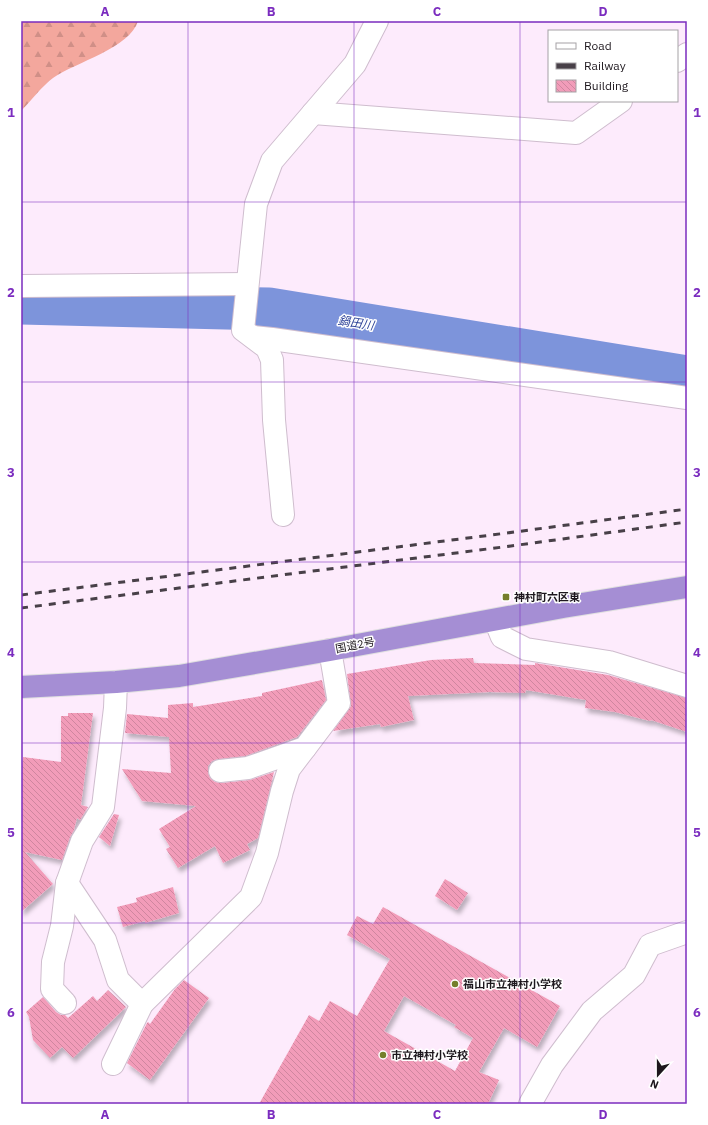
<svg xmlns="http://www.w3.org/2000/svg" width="708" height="1125" font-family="'IBM Plex Sans','Noto Sans JP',sans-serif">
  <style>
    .forest { fill: url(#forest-firs) }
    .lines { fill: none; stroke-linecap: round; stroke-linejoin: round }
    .river { stroke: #7d94db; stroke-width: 43 }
    .building { fill: url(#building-back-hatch); fill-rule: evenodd; filter: url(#shadow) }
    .minor-casing { stroke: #cfbdce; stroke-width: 24 }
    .highway-casing { stroke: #dfdfdf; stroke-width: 24 }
    .minor { stroke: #fff; stroke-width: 22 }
    .highway { stroke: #a58ed4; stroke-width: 22 }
    .rail { stroke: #484048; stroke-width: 3; stroke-dasharray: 7 7; stroke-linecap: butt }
    .grid { fill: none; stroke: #7b2cbf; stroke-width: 1; stroke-opacity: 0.55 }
    .poi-dot { fill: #757f2b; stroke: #fff; stroke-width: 1.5 }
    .labels { text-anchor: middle; stroke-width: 3; stroke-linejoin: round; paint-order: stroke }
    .poi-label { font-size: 11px; font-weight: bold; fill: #1d171d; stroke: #fff; text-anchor: start }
    .street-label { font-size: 11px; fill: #1d171d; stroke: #fff }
    .water-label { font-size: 12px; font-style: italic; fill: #31469a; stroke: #fff }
    .neatline { fill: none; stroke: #7b2cbf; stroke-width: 1.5 }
    .grid-label { font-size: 13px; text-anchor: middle; font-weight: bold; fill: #7b2cbf }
  </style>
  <defs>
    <pattern id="forest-firs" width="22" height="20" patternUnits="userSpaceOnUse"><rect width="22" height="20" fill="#f3a79d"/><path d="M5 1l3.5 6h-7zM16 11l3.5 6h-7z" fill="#d08f87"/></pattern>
    <pattern id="building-back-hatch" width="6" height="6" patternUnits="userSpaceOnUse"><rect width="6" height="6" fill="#f29cb9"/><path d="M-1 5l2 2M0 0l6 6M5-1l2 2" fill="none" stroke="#cf869f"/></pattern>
    <filter id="shadow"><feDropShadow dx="2.5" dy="4.5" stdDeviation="2" flood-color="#0004"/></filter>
  </defs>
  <rect width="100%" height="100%" fill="#fdebfc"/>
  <!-- forest -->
  <path class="forest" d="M 21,21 L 138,21 C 130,48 76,62 53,78 C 42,86 31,101 21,111 Z"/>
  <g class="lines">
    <!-- river -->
    <polyline class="river" points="21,303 269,309 687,377"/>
  </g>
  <!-- building -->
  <g class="building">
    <polygon points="473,658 474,663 535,665 535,663 608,675 687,698 687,732 651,720 650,721 615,712 585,708 586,700 526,690 525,693 490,692 408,696 414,720 381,727 380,724 333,731 351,706 347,674 431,660"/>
    <polygon points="322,680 326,700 297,737 245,756 218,759 212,761 208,766 208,773 210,778 215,782 221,783 250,780 274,772 258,838 247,844 250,850 223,863 215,846 178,868 166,849 170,847 159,829 196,806 142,801 122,769 171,773 169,737 125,733 127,714 168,718 168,705 193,703 193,707 262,696 262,693"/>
    <polygon points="68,713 93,713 81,805 88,807 80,820 77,818 74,830 70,837 62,860 25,852 53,884 21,912 21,774 23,757 61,762 61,716 68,716"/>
    <polygon points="114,814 119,815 110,846 99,837"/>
    <polygon points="445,879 468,893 457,910 435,896"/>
    <polygon points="173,887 179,913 145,923 145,921 123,927 117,907 137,902 136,898"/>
    <path d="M 383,907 L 560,1006 L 537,1047 L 504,1028 L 479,1072 L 499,1080 L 488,1104 L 259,1104 L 309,1015 L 319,1021 L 330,1001 L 357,1016 L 390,959 L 347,935 L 357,916 L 373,924 ZM 404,996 L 456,1025 L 454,1027 L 473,1038 L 455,1071 L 384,1031 Z"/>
    <polygon points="184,980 209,998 150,1080 127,1063 147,1023 148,1022 150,1024 175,989"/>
    <polygon points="108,990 126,1007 73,1058 62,1047 50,1058 33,1040 29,1017 26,1012 43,997 56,1012 61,1015 65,1015 68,1018 93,996 97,1001"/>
  </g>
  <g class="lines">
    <defs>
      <g id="minor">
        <polyline points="677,61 687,54"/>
        <polyline points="313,113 576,133 621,101"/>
        <polyline points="21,286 247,284"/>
        <polyline points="253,337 272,339 687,398"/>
        <polyline points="283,515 274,420 272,360 267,348 243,330 256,204 272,161 355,64 377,21"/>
        <polyline points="495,620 502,637 526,649 609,662 687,686"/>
        <polyline points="220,771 248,768 305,748 339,703 330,650"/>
        <polyline points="67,883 105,940 118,980 142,1004"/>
        <polyline points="65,1003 52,989 53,962 62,926 67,883 82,841 103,807 115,708 116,682"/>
        <polyline points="113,1064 142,1004 251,897 267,853 282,791 289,769 305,748"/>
        <polyline points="530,1104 552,1065 592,1011 634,975 650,945 687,932"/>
      </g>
      <polyline id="highway" points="21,687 116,682 179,676 330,650 563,607 687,587"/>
    </defs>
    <!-- minor casing -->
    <use href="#minor" class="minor-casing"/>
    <!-- highway casing -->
    <use href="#highway" class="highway-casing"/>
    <!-- minor -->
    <use href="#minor" class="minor"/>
    <!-- highway -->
    <use href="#highway" class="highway"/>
    <!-- rail -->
    <g class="rail">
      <polyline points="21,595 507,533 687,509"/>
      <polyline points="21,608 511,546 687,522"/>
    </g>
  </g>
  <!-- grid -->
  <path class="grid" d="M 188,21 L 188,1104M 354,21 L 354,1104M 520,21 L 520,1104M 21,202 L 687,202M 21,382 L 687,382M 21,562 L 687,562M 21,743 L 687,743M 21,923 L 687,923"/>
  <!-- markers -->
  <g class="poi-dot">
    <rect x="502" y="593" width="8" height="8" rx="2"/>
    <circle cx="455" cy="984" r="4"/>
    <circle cx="383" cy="1055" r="4"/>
  </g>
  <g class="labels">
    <!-- poi labels -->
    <g class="poi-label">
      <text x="514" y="601">神村町六区東</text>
      <text x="463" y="988">福山市立神村小学校</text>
      <text x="391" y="1059">市立神村小学校</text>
    </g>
    <!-- street labels -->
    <g class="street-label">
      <text transform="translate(355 645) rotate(-11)" y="4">国道2号</text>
    </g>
    <!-- water labels -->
    <g class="water-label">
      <text transform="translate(356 323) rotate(9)" y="4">鍋田川</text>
    </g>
  </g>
  <!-- border -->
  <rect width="708" height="1125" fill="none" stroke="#ffffff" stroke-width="44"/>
  <!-- legend -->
  <rect x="548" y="30" width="130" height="72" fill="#ffffff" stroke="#a5a2a5"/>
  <rect x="556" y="43" width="20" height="6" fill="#ffffff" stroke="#a5a2a5"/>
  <text x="584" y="50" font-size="12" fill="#1d171d">Road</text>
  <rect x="556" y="63" width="20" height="6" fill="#484048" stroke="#a5a2a5"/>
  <text x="584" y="70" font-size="12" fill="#1d171d">Railway</text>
  <rect x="556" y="80" width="20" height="12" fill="url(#building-back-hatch)" stroke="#a5a2a5"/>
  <text x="584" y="90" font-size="12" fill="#1d171d">Building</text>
  <!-- north arrow -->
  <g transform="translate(658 1075) rotate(201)" stroke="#ffffff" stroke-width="3" paint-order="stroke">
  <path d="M0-3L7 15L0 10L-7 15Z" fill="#1d171d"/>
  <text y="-6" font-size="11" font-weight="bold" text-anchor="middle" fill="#1d171d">N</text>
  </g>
  <rect x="22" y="22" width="664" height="1081" class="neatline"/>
  <g class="grid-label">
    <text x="105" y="16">A</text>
    <text x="271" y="16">B</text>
    <text x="437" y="16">C</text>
    <text x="603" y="16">D</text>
    <text x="11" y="117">1</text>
    <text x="697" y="117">1</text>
    <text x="11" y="297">2</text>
    <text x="697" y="297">2</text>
    <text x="11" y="477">3</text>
    <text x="697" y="477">3</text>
    <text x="11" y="657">4</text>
    <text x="697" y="657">4</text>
    <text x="11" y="837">5</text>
    <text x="697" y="837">5</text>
    <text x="11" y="1017">6</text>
    <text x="697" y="1017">6</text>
    <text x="105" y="1119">A</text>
    <text x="271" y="1119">B</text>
    <text x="437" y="1119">C</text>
    <text x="603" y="1119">D</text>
  </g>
</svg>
